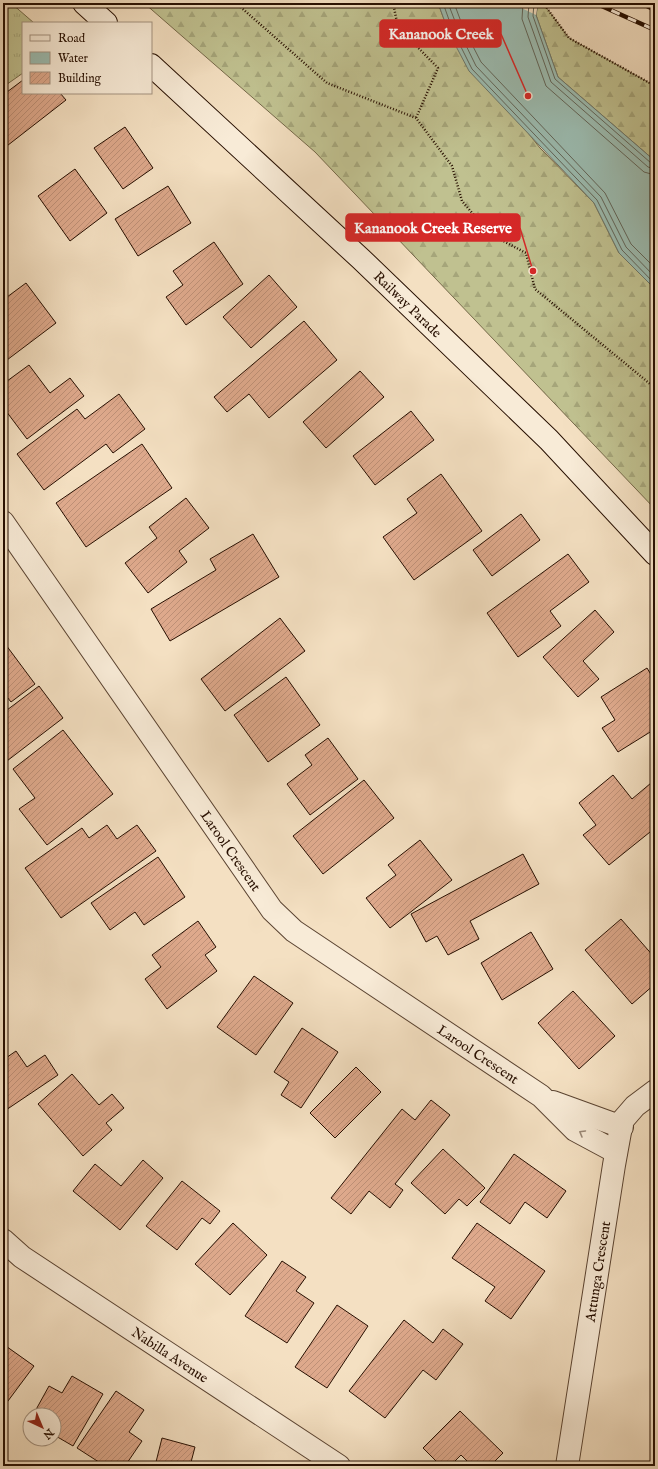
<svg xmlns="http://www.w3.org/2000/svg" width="658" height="1469" font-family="'IM FELL English',serif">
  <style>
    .grass { fill: url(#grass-tufts); stroke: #746848 }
    .forest { fill: url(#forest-firs); stroke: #746848 }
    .water { fill: #9cbdb2; stroke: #6d776b }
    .pier { fill: #f4e0c2 }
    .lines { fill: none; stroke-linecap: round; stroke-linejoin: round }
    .shore { stroke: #62665a; stroke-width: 1 }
    .building { fill: url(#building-hatch); stroke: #270f01 }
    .street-casing { stroke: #5a4331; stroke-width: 24 }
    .secondary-casing { stroke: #270f01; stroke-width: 24 }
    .path { stroke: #270f01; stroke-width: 2.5; stroke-dasharray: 1 2; stroke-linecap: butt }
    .street { stroke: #f8ebd7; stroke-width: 22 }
    .secondary { stroke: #f8ebd7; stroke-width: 22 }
    .rail-casing { stroke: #270f01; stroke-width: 4.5 }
    .rail { stroke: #f8ebd7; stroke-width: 3; stroke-dasharray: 9; stroke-linecap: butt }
    .oneway { stroke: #9a8877 }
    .labels { text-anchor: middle; stroke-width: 4; stroke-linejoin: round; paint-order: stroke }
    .street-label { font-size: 14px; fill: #270f01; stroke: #f8ebd7 }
    .leader { fill: none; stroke: #d62828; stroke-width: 1.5 }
    .callout-dot { fill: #d62828; stroke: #f8ebd7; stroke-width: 1.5 }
    .callout { fill: #d62828; stroke: #d62828; stroke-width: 1.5 }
    .callout-label { font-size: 15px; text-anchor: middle; font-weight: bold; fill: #fff }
  </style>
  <defs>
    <pattern id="grass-tufts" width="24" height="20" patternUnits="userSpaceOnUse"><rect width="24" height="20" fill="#c0c190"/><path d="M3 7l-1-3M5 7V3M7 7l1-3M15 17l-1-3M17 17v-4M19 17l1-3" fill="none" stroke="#a5a57a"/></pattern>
    <pattern id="forest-firs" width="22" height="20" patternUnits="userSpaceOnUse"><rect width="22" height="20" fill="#c0c190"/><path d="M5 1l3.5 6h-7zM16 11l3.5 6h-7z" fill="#a5a57a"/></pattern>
    <pattern id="building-hatch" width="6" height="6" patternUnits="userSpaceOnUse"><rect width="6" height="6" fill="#dea98c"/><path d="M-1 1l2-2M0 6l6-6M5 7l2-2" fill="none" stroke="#be9077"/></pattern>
  </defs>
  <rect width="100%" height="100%" fill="#f4e0c2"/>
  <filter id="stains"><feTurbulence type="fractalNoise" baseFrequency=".005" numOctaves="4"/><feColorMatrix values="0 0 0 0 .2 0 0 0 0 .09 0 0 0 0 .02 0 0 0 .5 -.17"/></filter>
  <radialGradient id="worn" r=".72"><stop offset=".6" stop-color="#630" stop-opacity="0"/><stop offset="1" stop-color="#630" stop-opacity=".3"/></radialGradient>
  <!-- grass -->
  <polygon class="grass" points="3,3 11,3 34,23 23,23 23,73 3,87"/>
  <!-- forest -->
  <g class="forest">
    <polygon points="144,3 438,3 449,33 540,148 594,203 619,253 655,289 655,509 315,152"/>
    <polygon points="538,3 543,3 569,38 655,86 655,161 558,77 536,15"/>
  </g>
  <!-- water -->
  <polygon class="water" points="438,3 538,3 536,15 558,77 655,161 655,289 619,253 594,203 469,71 449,33"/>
  <!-- pier -->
  <polygon class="pier" points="511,3 538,3 536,15"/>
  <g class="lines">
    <!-- shore -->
    <g class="shore">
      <polyline points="443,3 453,31 472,69 597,200 622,250 655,284"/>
      <polyline points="448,3 458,29 476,66 601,197 626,247 655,277"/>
      <polyline points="454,3 463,27 481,62 605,193 631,244 655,268"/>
      <polyline points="523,3 522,19 546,86 644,172 655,175"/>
      <polyline points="529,3 528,17 551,82 648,167 655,169"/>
      <polyline points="534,3 533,16 555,79 651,163 655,164"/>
    </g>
  </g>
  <!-- building -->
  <g class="building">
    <polygon points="23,80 23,93 60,93 66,100 3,149 3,95"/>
    <polygon points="125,127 153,168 123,189 94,148"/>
    <polygon points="75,169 107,213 70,241 38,196"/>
    <polygon points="168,186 191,223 138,256 115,219"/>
    <polygon points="214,242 243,284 186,325 166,297 183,285 173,271"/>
    <polygon points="269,275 297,307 251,348 223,317"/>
    <polygon points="26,283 56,323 3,363 3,300"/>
    <polygon points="304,321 337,360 269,418 249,394 227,412 214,397"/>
    <polygon points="29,365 50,393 70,378 84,396 27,439 3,407 3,384"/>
    <polygon points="360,371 384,397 326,448 303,422"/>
    <polygon points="119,394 145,429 113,453 106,444 44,490 17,454 77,409 85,419"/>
    <polygon points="411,411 434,440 375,485 353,456"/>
    <polygon points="142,444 172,488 86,547 56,503"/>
    <polygon points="441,474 482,531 414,580 383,537 417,513 407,499"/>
    <polygon points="186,498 209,528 179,551 187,562 148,593 125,563 157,538 149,527"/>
    <polygon points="521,514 540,540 492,576 473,550"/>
    <polygon points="253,534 279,577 170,641 151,609 216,570 210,559"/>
    <polygon points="568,554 589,582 550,611 561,626 518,657 487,613"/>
    <polygon points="595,610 614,632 583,661 599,679 578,697 543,657"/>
    <polygon points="280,618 305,651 225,711 201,679"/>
    <polygon points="3,641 35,684 11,702 3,692"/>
    <polygon points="647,668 655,681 655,729 618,752 602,728 615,720 601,697"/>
    <polygon points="286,677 320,725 268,762 234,715"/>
    <polygon points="39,686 63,718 3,764 3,713"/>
    <polygon points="63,730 113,794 47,845 19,809 35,798 13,769"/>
    <polygon points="328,738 358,779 310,815 287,784 312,765 305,755"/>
    <polygon points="613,775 632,799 651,783 655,788 655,828 609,865 583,835 596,825 579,803"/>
    <polygon points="364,780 394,818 323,874 293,836"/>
    <polygon points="107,825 117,839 137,825 156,851 61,918 25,868 82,828 89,838"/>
    <polygon points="420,840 452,880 390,928 366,898 396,875 388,865"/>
    <polygon points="523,854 539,884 470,921 479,939 448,955 437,936 426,942 411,914"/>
    <polygon points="158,857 185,897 144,925 135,912 110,930 91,903"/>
    <polygon points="621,919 655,958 655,984 632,1004 585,950"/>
    <polygon points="198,921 216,947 205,955 217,971 167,1009 145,979 161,967 152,955"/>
    <polygon points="531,932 553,969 502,1000 481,963"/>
    <polygon points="254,976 293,1003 256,1055 217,1027"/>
    <polygon points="573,991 615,1036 579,1069 538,1023"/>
    <polygon points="302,1028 338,1052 301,1108 281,1095 289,1082 274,1072"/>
    <polygon points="16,1051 27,1067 45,1055 58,1075 3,1112 3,1060"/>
    <polygon points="356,1067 381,1092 335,1138 310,1113"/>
    <polygon points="72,1074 99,1105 112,1094 124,1108 106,1123 112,1130 83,1156 38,1104"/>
    <polygon points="431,1100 450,1115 395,1184 403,1190 390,1208 369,1191 351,1214 331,1198 402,1109 415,1120"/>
    <polygon points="443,1149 485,1188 467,1206 459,1199 445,1214 411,1183"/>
    <polygon points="514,1154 566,1191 547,1218 525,1202 510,1224 480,1202"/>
    <polygon points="143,1160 163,1178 120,1230 73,1191 95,1164 121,1186"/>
    <polygon points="182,1181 220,1211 210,1224 202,1218 177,1250 146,1226"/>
    <polygon points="233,1223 267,1255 230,1295 195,1264"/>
    <polygon points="477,1223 545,1271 511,1319 485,1301 495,1287 452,1258"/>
    <polygon points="282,1261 306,1277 296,1291 314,1303 287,1343 245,1316"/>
    <polygon points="337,1305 368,1326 327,1388 295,1367"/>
    <polygon points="404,1320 433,1343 443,1329 463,1344 436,1380 423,1370 385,1418 349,1391"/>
    <polygon points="3,1344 34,1366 5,1405 3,1404"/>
    <polygon points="72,1376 103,1394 73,1446 54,1435 54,1415 33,1415 49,1386 62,1393"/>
    <polygon points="116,1391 144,1410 129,1432 142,1441 125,1466 105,1466 77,1448"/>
    <polygon points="460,1411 503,1453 490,1466 472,1466 461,1455 450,1466 441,1466 423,1448"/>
    <polygon points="162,1438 195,1447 190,1466 155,1466"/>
  </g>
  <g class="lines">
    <defs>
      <g id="street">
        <path id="s1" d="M 3,522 L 272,910 L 294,931 L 541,1096 L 575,1130 L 616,1152"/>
        <polyline points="553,1102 622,1127"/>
        <path id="s2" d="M 3,1240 L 22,1257 L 339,1466"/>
        <path id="s3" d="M 567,1466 L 614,1165 L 622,1121 L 635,1106 L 655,1091"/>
      </g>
      <g id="secondary">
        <polyline points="84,3 106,23"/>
        <path id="s4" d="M 151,65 L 361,259 L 549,440 L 655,554"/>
      </g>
    </defs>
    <!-- street casing -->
    <use href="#street" class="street-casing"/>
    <!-- secondary casing -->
    <use href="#secondary" class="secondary-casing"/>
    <!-- path -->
    <g class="path">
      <polyline points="236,3 327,83 416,118 452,166 462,201 490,234 526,253 535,289 655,388"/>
      <polyline points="393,3 398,27 438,68 416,118"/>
      <polyline points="543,3 569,38 655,86"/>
    </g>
    <!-- street -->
    <use href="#street" class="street"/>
    <!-- secondary -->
    <use href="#secondary" class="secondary"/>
    <defs>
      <g id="rail">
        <polyline points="595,3 655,30"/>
        <polyline points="641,3 655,10"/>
      </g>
    </defs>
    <!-- rail casing -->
    <use href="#rail" class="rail-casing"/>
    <!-- rail -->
    <use href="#rail" class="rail"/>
  </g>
  <!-- one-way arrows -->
  <defs><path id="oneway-chevron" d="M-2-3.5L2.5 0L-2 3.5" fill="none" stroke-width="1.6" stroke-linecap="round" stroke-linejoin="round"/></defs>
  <use class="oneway" href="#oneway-chevron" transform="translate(582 1133) rotate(-150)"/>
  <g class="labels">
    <!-- street labels -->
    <g class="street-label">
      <text dy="5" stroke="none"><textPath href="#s4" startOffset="351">Railway Parade</textPath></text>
      <text dy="5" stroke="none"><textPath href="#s1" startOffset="400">Larool Crescent</textPath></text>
      <text dy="5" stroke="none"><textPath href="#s1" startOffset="724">Larool Crescent</textPath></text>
      <text dy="5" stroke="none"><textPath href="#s3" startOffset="197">Attunga Crescent</textPath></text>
      <text dy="5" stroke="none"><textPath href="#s2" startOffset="203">Nabilla Avenue</textPath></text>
    </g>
  </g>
  <!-- callouts -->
  <path class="leader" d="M528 96L501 34M533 271L520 228"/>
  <g class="callout-dot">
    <circle cx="528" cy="96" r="4"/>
    <circle cx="533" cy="271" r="4"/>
  </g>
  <g class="callout">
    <rect x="380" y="20" width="121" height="27" rx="4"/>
    <rect x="346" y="214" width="174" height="27" rx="4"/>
  </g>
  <g class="callout-label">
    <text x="441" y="39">Kananook Creek</text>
    <text x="433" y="233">Kananook Creek Reserve</text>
  </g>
  <!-- margin -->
  <rect width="658" height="1469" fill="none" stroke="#f4e0c2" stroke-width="16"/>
  <rect x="4" y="4" width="650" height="1461" fill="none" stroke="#270f01" stroke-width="2"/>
  <rect x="8" y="8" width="642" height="1453" fill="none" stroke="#270f01"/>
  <!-- legend -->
  <rect x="22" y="22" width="130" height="72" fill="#f8ebd7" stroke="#a49381"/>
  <rect x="30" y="35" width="20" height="6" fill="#f8ebd7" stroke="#a49381"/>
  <text x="58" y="42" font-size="12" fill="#270f01">Road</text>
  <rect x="30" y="52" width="20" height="12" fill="#9cbdb2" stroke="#a49381"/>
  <text x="58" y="62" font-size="12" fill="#270f01">Water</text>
  <rect x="30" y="72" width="20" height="12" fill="url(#building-hatch)" stroke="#a49381"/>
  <text x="58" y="82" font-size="12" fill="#270f01">Building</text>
  <!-- north arrow -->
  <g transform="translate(42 1427) rotate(136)"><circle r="19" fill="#f8ebd7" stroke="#a49381"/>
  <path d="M0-3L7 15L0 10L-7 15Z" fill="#8f2418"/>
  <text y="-6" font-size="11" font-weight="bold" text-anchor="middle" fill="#270f01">N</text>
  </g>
  <rect width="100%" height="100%" filter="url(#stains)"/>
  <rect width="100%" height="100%" fill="url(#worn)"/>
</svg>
